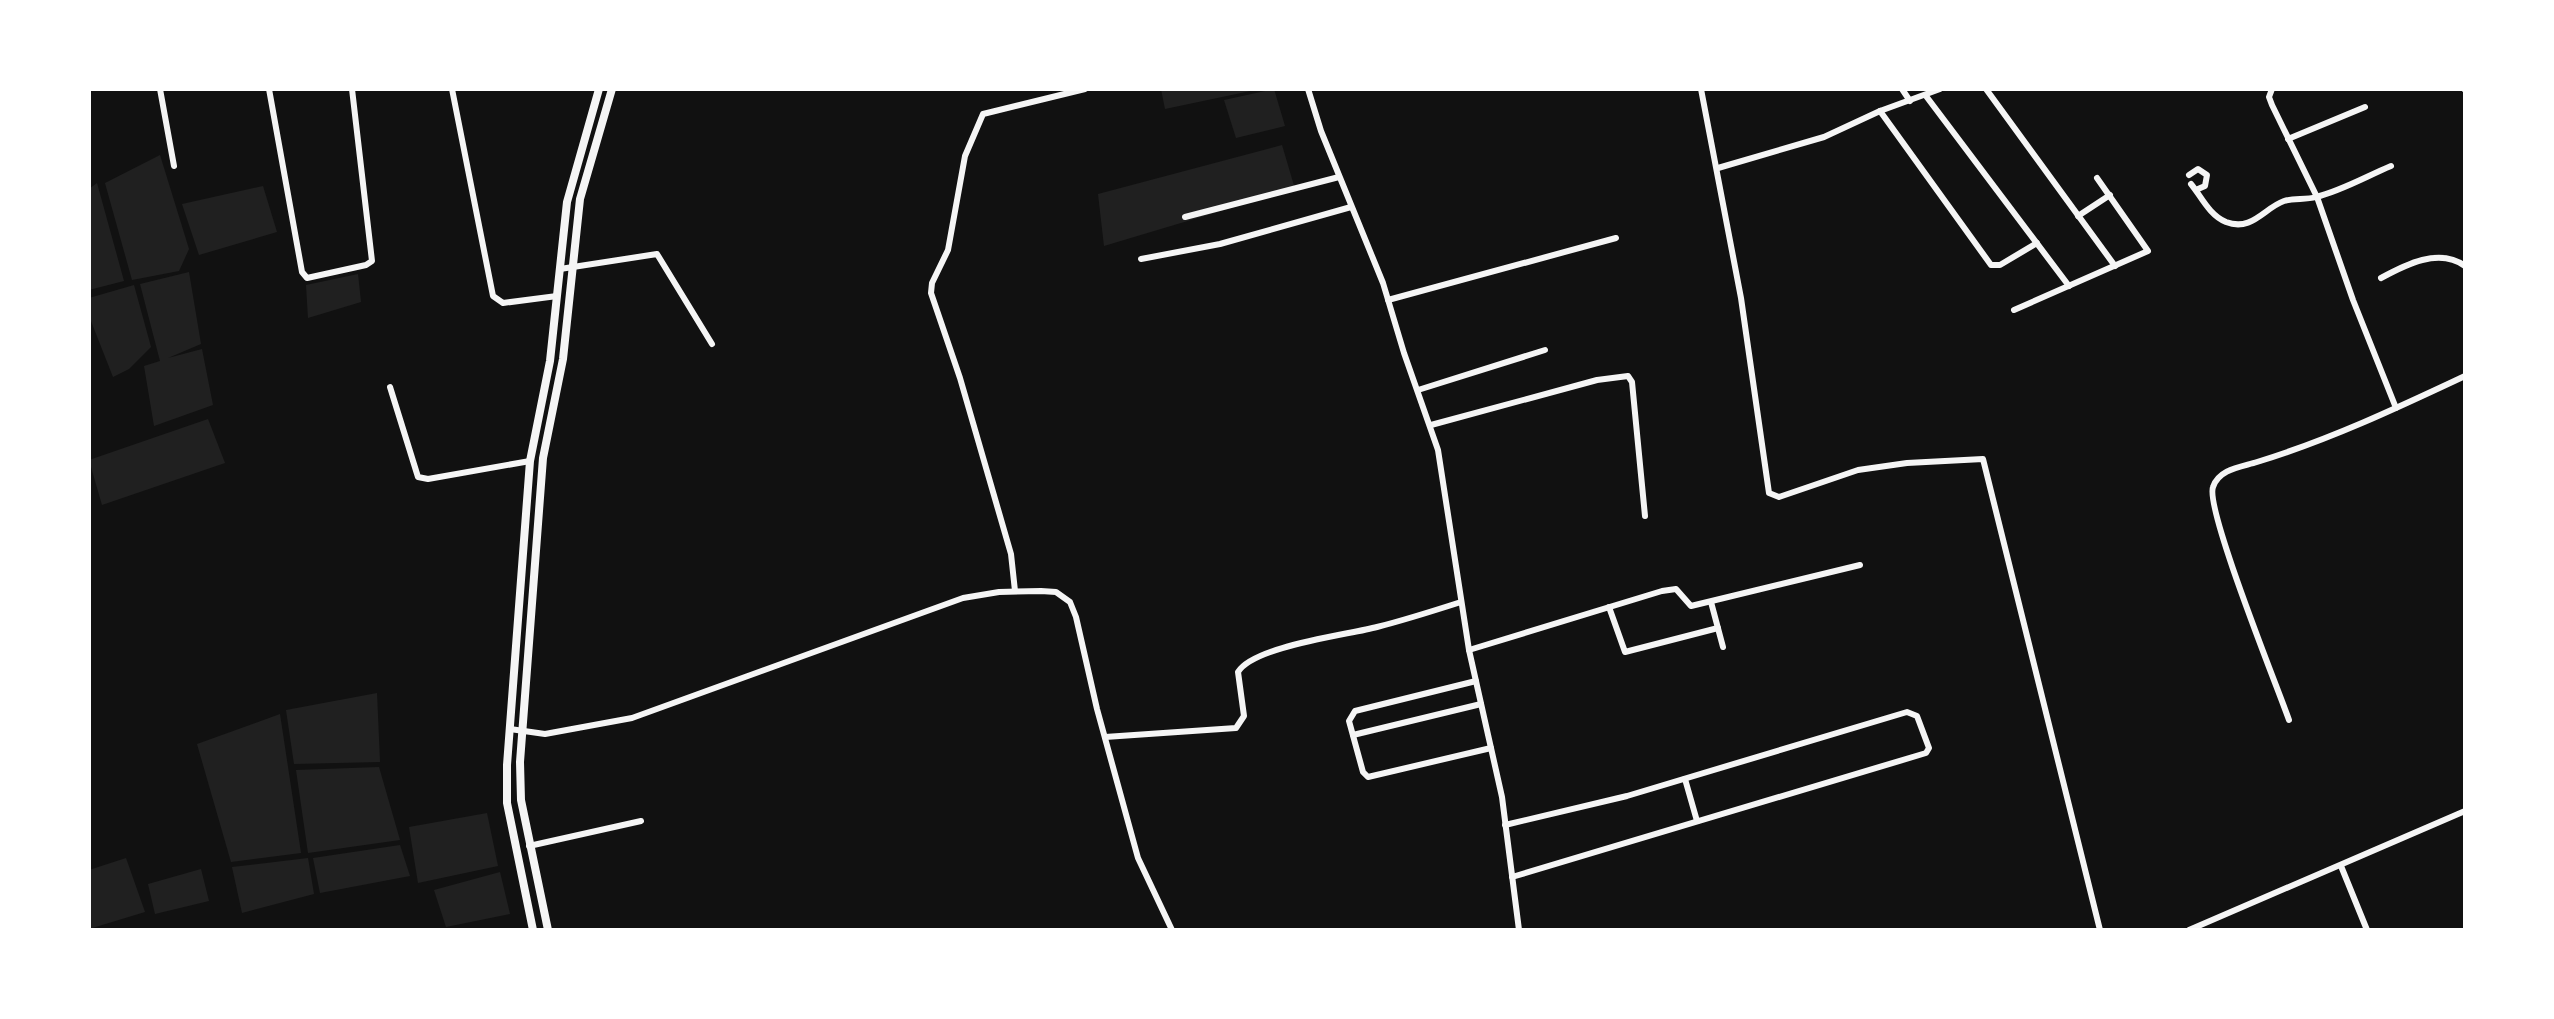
<svg xmlns="http://www.w3.org/2000/svg" width="2554" height="1019" font-family="Cabin,sans-serif">
  <style>
    .green { fill: #202020 }
    .lines { fill: none; stroke-linecap: round; stroke-linejoin: round }
    .minor { stroke: #f5f5f5; stroke-width: 6 }
    .tertiary { stroke: #f5f5f5; stroke-width: 8 }
  </style>
  <rect width="100%" height="100%" fill="#111"/>
  <!-- green -->
  <g class="green">
    <polygon points="1161,89 1260,89 1165,109"/>
    <polygon points="1274,89 1285,126 1236,138 1224,100"/>
    <polygon points="1282,145 1295,189 1104,246 1098,194"/>
    <polygon points="160,155 189,249 179,271 132,280 105,183"/>
    <polygon points="97,183 124,281 89,290 89,189"/>
    <polygon points="263,186 277,232 199,255 182,204"/>
    <polygon points="189,272 201,344 168,358 202,349 213,405 154,426 144,366 160,361 140,284"/>
    <polygon points="358,274 361,302 308,318 306,285"/>
    <polygon points="134,285 151,347 129,369 113,377 89,316 89,298"/>
    <polygon points="208,419 225,463 102,505 89,460"/>
    <polygon points="377,693 380,762 294,764 286,710"/>
    <polygon points="280,714 301,853 231,862 197,744"/>
    <polygon points="379,767 400,840 308,853 296,770"/>
    <polygon points="487,813 498,866 418,883 409,827"/>
    <polygon points="400,845 410,876 320,893 313,858"/>
    <polygon points="126,858 145,912 89,929 89,870"/>
    <polygon points="308,858 314,894 242,913 232,867"/>
    <polygon points="201,869 209,901 155,914 148,884"/>
    <polygon points="500,872 510,914 446,927 434,890"/>
  </g>
  <g class="lines">
    <!-- minor -->
    <g class="minor">
      <polyline points="160,89 174,166"/>
      <polyline points="269,89 302,272 307,278 366,265 372,261 352,89"/>
      <polyline points="452,89 493,296 503,303 557,296"/>
      <polyline points="1308,89 1321,131 1383,283 1404,353 1438,450 1469,650 1502,797 1519,930"/>
      <polyline points="1701,89 1741,298 1769,493 1779,497 1858,470 1907,463 1983,459 2100,930"/>
      <polyline points="1902,89 1910,101"/>
      <polyline points="1986,89 2115,266"/>
      <polyline points="2272,89 2269,97 2272,105 2317,197 2353,300 2396,408"/>
      <polyline points="2464,89 2465,90"/>
      <polyline points="1926,96 2069,286"/>
      <polyline points="1880,111 1991,265 2000,265 2037,243"/>
      <polyline points="2288,139 2365,107"/>
      <polyline points="1718,168 1824,137 1880,111 1940,89"/>
      <polyline points="2189,175 2198,169 2207,175 2205,186 2198,189"/>
      <path d="M 2191,184 C 2201,196 2209,215 2226,222 C 2252,232 2264,208 2284,201 C 2294,198 2306,200 2316,197 C 2341,191 2367,176 2391,166"/>
      <polyline points="2078,216 2110,195"/>
      <polyline points="1185,217 1339,177"/>
      <polyline points="1141,259 1220,244 1351,207"/>
      <polyline points="560,269 657,254 712,344"/>
      <path d="M 2381,278 C 2405,265 2439,247 2465,266"/>
      <polyline points="1388,300 1616,238"/>
      <polyline points="2014,310 2148,251 2097,178"/>
      <polyline points="390,387 418,477 428,479 530,461"/>
      <polyline points="1418,390 1545,350"/>
      <polyline points="1431,425 1597,380 1628,376 1632,382 1645,516"/>
      <polyline points="1015,591 1011,554 960,378 931,293 932,283 948,250 965,156 983,114 1085,89"/>
      <polyline points="1711,602 1723,647"/>
      <polyline points="1609,607 1625,652 1718,628"/>
      <polyline points="1469,650 1662,591 1676,589 1691,606 1860,565"/>
      <polyline points="1476,681 1355,711 1349,721 1363,772 1368,777 1491,748"/>
      <path d="M 2289,720 C 2277,686 2205,508 2213,487 C 2219,469 2241,467 2257,462 C 2329,440 2397,408 2465,376"/>
      <polyline points="510,729 545,734 632,718 963,598 999,592 1041,591 1056,592 1070,602 1076,617 1097,709 1138,858 1172,930"/>
      <polyline points="1353,735 1481,704"/>
      <path d="M 1105,737 L 1236,728 L 1244,716 L 1238,672 C 1254,646 1347,635 1377,627 C 1405,620 1433,611 1461,602"/>
      <polyline points="1685,779 1697,821"/>
      <polyline points="1505,825 1627,796 1907,712 1917,716 1929,748 1926,753 1512,877"/>
      <polyline points="529,846 641,821"/>
      <polyline points="2341,866 2367,930"/>
      <polyline points="2189,930 2465,811"/>
    </g>
    <!-- tertiary -->
    <g class="tertiary">
      <polyline points="533,930 507,803 507,765 530,461 550,361 567,202 599,89"/>
      <polyline points="548,930 521,800 520,762 543,458 563,359 580,199 612,89"/>
    </g>
  </g>
  <!-- border -->
  <rect width="2554" height="1019" fill="none" stroke="#ffffff" stroke-width="182"/>
</svg>
